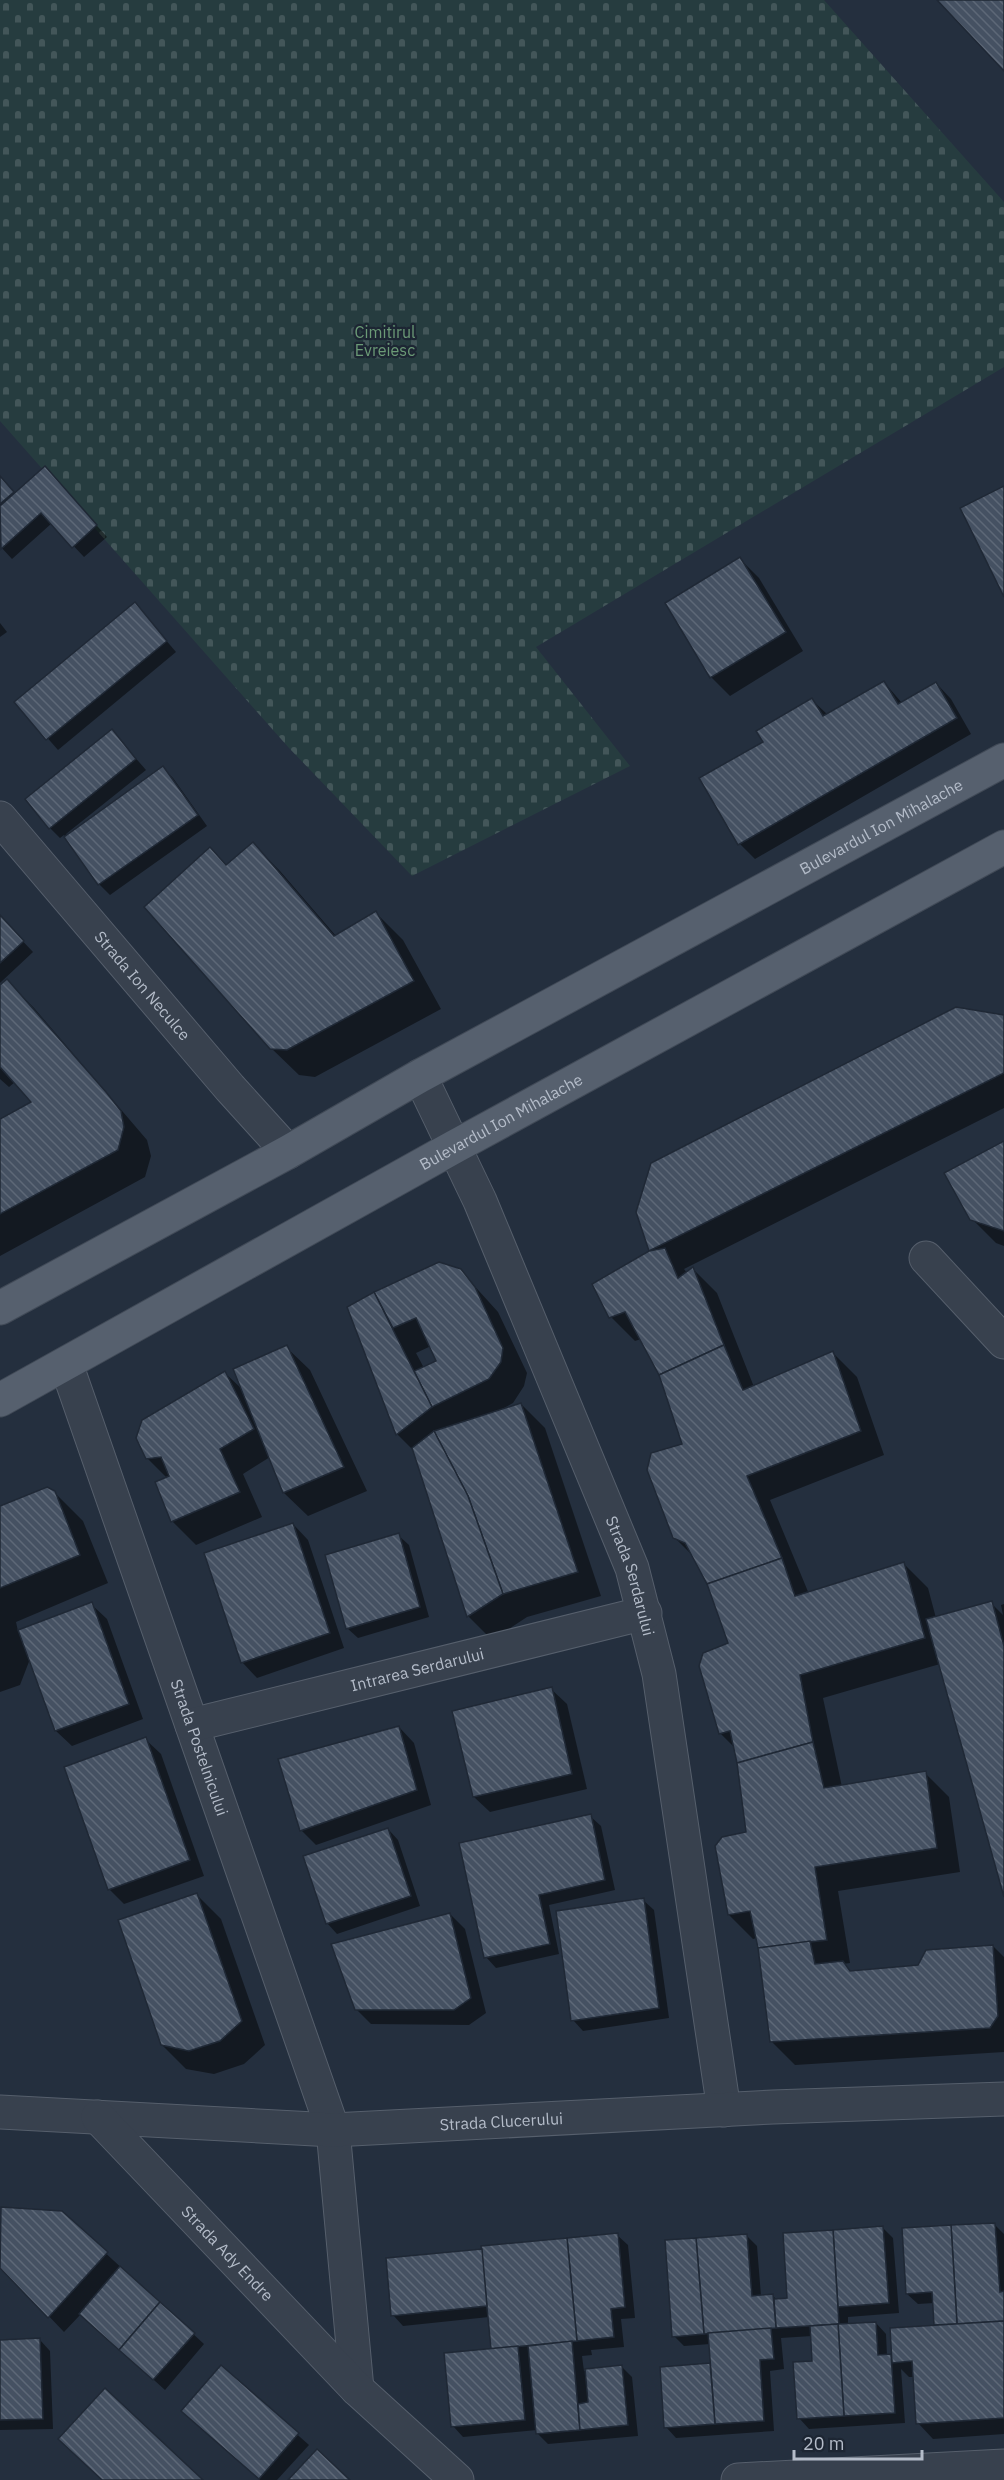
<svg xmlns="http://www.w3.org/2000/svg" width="1004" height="2480" font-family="'IBM Plex Sans',sans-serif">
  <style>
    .cemetery { fill: url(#cemetery-stones) }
    .shadow { fill: #0007; fill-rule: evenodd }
    .building { fill: url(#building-back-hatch); stroke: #1f2835; stroke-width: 1.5 }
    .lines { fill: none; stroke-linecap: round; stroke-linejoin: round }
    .minor-casing { stroke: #565f6c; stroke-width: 35 }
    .major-casing { stroke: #414a57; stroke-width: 35 }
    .minor { stroke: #38414e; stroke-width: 33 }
    .major { stroke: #56606e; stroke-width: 33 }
    .labels { text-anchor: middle; stroke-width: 4.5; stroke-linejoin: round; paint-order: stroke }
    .park-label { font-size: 16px; fill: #6b9a76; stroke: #1d2633 }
    .street-label { font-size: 16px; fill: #b4bcc9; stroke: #1d2633 }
  </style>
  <defs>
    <pattern id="cemetery-stones" width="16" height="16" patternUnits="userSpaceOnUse" patternTransform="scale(1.5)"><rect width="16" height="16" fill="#263c3f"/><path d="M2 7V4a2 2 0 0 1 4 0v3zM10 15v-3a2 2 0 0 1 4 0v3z" fill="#435659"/></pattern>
    <pattern id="building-back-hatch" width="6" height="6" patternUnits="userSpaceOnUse" patternTransform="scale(1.5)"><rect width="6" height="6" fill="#455162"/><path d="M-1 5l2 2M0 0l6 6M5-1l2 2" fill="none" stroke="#5d6877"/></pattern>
  </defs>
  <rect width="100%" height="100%" fill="#242f3e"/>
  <!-- cemetery -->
  <polygon class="cemetery" points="0,0 824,0 1004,202 1004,367 536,647 630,766 412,876 289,748 0,421"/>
  <!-- shadow -->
  <g class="shadow">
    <polygon points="0,477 16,495 55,479 107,537 84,557 52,523 12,559 0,546"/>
    <polygon points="740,559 759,578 803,651 730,696 711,677"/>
    <polygon points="135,604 176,652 58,750 16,702"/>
    <polygon points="0,623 7,632 0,637"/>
    <polygon points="884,682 902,703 936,683 951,699 971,734 755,859 740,844 765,742 812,700 828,715"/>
    <polygon points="112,731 146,770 66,834 68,836 163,768 173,778 207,826 110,895 99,884 64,835 60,838 50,828"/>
    <polygon points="253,844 280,871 336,936 376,913 403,940 441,1009 315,1077 299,1075 271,1048 227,866"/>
    <polygon points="0,917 33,952 0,983"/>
    <polygon points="7,981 34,1008 147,1140 151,1156 145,1177 0,1256 0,1120 34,1102 15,1082 9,1087 0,1079 0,987"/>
    <polygon points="1004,1016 1004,1108 684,1269 687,1273 693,1269 717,1293 754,1387 833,1353 857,1377 884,1455 770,1500 809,1594 904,1564 928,1588 936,1618 991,1603 1003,1615 1001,1605 1004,1604 1004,1892 940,1664 823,1698 842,1787 925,1773 949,1797 960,1872 838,1891 850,1963 843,1964 851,1972 919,1966 993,1946 1004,1957 1004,2052 795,2065 771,2041 757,1938 753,1939 729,1915 748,1833 735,1748 720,1733 730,1644 708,1584 695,1558 674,1537 684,1445 660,1374 641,1339 635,1341 611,1317 652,1252 650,1250"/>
    <polygon points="1004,1142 1004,1246 996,1243 972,1219"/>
    <path d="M 440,1264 L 460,1270 L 498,1312 L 527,1373 L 524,1386 L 513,1403 L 502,1409 L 502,1410 L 521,1404 L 545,1428 L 601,1596 L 527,1617 L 492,1640 L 468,1616 L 415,1452 L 397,1434 L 349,1308 ZM 431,1346 L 438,1361 L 424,1368 L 416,1353 Z"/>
    <polygon points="286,1347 310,1370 367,1491 308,1516 284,1493 270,1457 243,1474 262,1517 196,1545 172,1521 167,1478 147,1458 225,1373 244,1391"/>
    <polygon points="54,1492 83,1521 108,1583 16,1622 18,1631 91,1604 107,1619 143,1719 72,1746 56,1731 30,1659 20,1685 0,1692 0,1508"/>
    <polygon points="293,1524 308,1540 344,1648 257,1678 242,1662"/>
    <polygon points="398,1535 409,1545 429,1617 358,1638 347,1628"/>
    <polygon points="551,1689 567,1704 587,1789 490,1812 474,1797 454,1712"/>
    <polygon points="399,1727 414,1743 431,1805 316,1845 301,1830"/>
    <polygon points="145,1739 161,1754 204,1876 124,1904 109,1889"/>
    <polygon points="590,1816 601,1826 615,1890 549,1905 559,1954 496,1968 486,1957"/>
    <polygon points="388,1829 398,1840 420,1906 337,1934 327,1923"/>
    <polygon points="197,1895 221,1919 265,2045 244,2064 214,2074 186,2069 162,2045"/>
    <polygon points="643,1900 654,1910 669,2018 583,2031 573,2020"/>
    <polygon points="450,1914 465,1929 486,2013 469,2025 371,2024 356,2009"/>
    <polygon points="1,2209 61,2212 204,2344 165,2390 81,2314 64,2332 0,2265"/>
    <polygon points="994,2224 1004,2234 1004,2434 933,2439 918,2423 915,2377 909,2377 901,2369 905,2423 809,2429 799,2418 814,2362 812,2336 781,2338 784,2369 770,2371 774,2431 676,2438 666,2427 661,2368 712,2364 710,2344 684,2346 674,2336 746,2235 757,2246 761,2296 772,2295 777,2300 789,2300 784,2235 883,2228 893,2238 899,2313 848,2317 848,2325 876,2323 886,2334 887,2356 893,2359 935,2327 934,2303 918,2304 907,2294"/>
    <polygon points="617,2235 628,2245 635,2318 621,2319 624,2347 591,2350 592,2355 582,2356 584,2371 622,2367 632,2377 638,2436 548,2444 538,2434 537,2430 463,2437 453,2426 493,2350 489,2317 403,2326 393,2315"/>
    <polygon points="40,2340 50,2351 53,2429 0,2430 0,2342"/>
    <polygon points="221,2367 309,2445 277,2480 260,2480 194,2422"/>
  </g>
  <!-- building -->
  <g class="building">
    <polygon points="937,0 1004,0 1004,71"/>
    <polygon points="45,466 97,525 72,548 41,513 1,549 0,506"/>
    <polygon points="0,476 14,492 0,504"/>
    <polygon points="1004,486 1004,597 960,508"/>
    <polygon points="740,557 786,632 710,678 665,603"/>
    <polygon points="135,602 167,641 46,740 14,702"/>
    <polygon points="884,681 898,704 936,682 957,718 738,845 699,778 763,742 756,731 812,698 823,716"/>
    <polygon points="112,729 136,759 49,829 25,799"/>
    <polygon points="163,766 198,815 98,885 64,837"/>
    <polygon points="253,842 334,936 376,911 414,981 287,1050 270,1049 144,907 210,847 226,865"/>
    <polygon points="0,915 24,941 0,963"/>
    <polygon points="7,979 106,1092 121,1111 124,1127 118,1150 0,1214 0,1119 31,1102 0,1067 0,985"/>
    <polygon points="956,1007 1004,1015 1004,1073 649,1251 636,1212 651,1163"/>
    <polygon points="1004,1141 1004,1231 970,1220 944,1173"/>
    <polygon points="665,1248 678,1278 693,1267 724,1345 659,1375 625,1312 609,1318 592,1284 649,1251"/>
    <polygon points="439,1262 461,1269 475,1287 503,1348 501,1362 489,1379 432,1407 414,1371 436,1361 416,1318 393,1328 374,1292"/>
    <polygon points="374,1292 432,1407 396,1435 347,1307"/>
    <polygon points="287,1345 344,1467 283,1493 233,1369"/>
    <polygon points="724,1345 743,1390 833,1351 861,1431 747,1476 782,1558 707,1584 685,1543 673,1538 647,1470 651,1453 682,1444 659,1375"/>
    <polygon points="225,1371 254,1429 220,1449 240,1492 171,1522 155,1482 169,1476 161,1457 146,1459 136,1438 142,1420"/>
    <polygon points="521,1403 578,1572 503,1594 468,1496 434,1431"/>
    <polygon points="434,1431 468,1496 503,1594 467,1617 412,1448"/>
    <polygon points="47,1487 55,1491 80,1555 0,1588 0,1506"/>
    <polygon points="293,1523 330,1633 241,1663 204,1553"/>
    <polygon points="399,1533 420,1607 346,1629 325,1555"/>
    <polygon points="782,1558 795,1596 904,1562 925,1638 800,1675 813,1742 737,1763 730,1731 719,1734 699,1666 703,1653 728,1643 707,1584"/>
    <polygon points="992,1601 1004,1646 1004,1897 926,1619"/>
    <polygon points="92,1602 129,1704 55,1731 18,1630"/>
    <polygon points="552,1687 572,1774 473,1797 452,1711"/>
    <polygon points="399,1726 417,1790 300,1831 278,1759"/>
    <polygon points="146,1737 190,1860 108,1890 64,1767"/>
    <polygon points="813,1742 824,1788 926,1771 937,1848 815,1867 827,1940 758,1948 750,1911 728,1915 715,1846 722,1837 746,1832 737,1763"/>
    <polygon points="591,1814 605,1880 539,1895 550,1944 484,1958 459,1843"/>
    <polygon points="388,1828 411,1896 326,1924 303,1856"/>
    <polygon points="197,1893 242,2021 220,2041 189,2051 161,2045 118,1920"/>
    <polygon points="644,1898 659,2008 571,2021 556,1911"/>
    <polygon points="450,1913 471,1998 454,2010 355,2010 331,1944"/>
    <polygon points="810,1941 815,1964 843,1961 850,1971 918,1965 926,1950 993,1945 998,2016 990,2028 770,2042 758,1948"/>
    <polygon points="1,2207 62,2211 108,2252 48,2318 0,2268"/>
    <polygon points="995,2223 1000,2292 1004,2291 1004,2321 957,2324 951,2225"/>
    <polygon points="951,2225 957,2324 934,2325 932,2292 906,2294 902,2228"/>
    <polygon points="883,2226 889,2303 838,2307 833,2230"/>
    <polygon points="833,2230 839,2324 776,2328 774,2299 787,2298 783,2233"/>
    <polygon points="618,2233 625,2307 611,2309 614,2337 577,2341 567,2238"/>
    <polygon points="747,2234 752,2296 773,2294 776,2328 704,2334 696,2238"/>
    <polygon points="567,2238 577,2341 491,2349 481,2246"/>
    <polygon points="696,2238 704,2334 672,2337 665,2240"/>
    <polygon points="482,2249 487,2306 391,2316 386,2258"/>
    <polygon points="120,2266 160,2302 119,2350 79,2314"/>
    <polygon points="160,2302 195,2333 153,2380 119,2350"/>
    <polygon points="1004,2321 1004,2418 916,2424 912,2361 892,2363 890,2328"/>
    <polygon points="876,2322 878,2355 891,2354 895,2413 844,2416 838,2324"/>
    <polygon points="838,2324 844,2416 797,2419 793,2362 812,2361 810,2326"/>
    <polygon points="771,2328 774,2359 760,2360 764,2421 715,2424 708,2333"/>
    <polygon points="40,2338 43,2419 0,2420 0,2340"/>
    <polygon points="572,2341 580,2430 536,2434 528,2346"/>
    <polygon points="518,2346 525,2420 451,2427 444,2353"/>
    <polygon points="710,2363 715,2424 664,2428 660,2367"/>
    <polygon points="221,2365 299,2433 259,2479 181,2411"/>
    <polygon points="622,2365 628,2425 580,2430 578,2404 588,2402 585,2369"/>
    <polygon points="105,2388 203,2480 102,2480 58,2439"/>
    <polygon points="317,2449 350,2480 288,2480"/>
  </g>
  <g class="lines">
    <defs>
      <g id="minor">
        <path id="s1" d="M 0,818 L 230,1088 L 288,1152"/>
        <path id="s2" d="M 420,1076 L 480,1201 L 632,1568 L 659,1674 L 724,2110"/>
        <polyline points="926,1258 1004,1342"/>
        <path id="s3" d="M 66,1364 L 333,2130 L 357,2389"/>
        <path id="s4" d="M 192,1725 L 645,1613"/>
        <path id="s5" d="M 0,2112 L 333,2130 L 773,2107 L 1004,2099"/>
        <path id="s6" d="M 98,2117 L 357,2389 L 457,2480"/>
        <polyline points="738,2480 1004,2466"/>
      </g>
      <g id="major">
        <path id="s7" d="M 0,1308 L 288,1152 L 420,1076 L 1004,760"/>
        <path id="s8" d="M 0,1400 L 454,1147 L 1004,847"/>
      </g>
    </defs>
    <!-- minor casing -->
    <use href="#minor" class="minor-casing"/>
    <!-- major casing -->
    <use href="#major" class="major-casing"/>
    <!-- minor -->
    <use href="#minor" class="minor"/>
    <!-- major -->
    <use href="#major" class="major"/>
  </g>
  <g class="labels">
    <!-- park labels -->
    <g class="park-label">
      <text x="385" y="338">Cimitirul<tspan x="385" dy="18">Evreiesc</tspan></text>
    </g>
    <!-- street labels -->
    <g class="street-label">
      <text dy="6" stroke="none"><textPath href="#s7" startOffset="1004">Bulevardul Ion Mihalache</textPath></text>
      <text dy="6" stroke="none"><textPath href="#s1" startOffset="220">Strada Ion Neculce</textPath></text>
      <text dy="6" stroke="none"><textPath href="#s8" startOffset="573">Bulevardul Ion Mihalache</textPath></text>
      <text dy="6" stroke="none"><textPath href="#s2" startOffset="543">Strada Serdarului</textPath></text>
      <text dy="6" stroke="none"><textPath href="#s4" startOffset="232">Intrarea Serdarului</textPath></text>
      <text dy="6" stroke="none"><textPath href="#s3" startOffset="406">Strada Postelnicului</textPath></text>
      <text dy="6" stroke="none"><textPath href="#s5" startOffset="502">Strada Clucerului</textPath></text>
      <text dy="6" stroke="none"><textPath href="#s6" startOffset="188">Strada Ady Endre</textPath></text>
    </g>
  </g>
  <!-- scale -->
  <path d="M794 2450v9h128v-9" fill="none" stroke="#b4bcc9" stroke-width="3"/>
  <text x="803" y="2450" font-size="18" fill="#b4bcc9" stroke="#1d2633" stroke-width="4.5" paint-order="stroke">20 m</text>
</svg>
